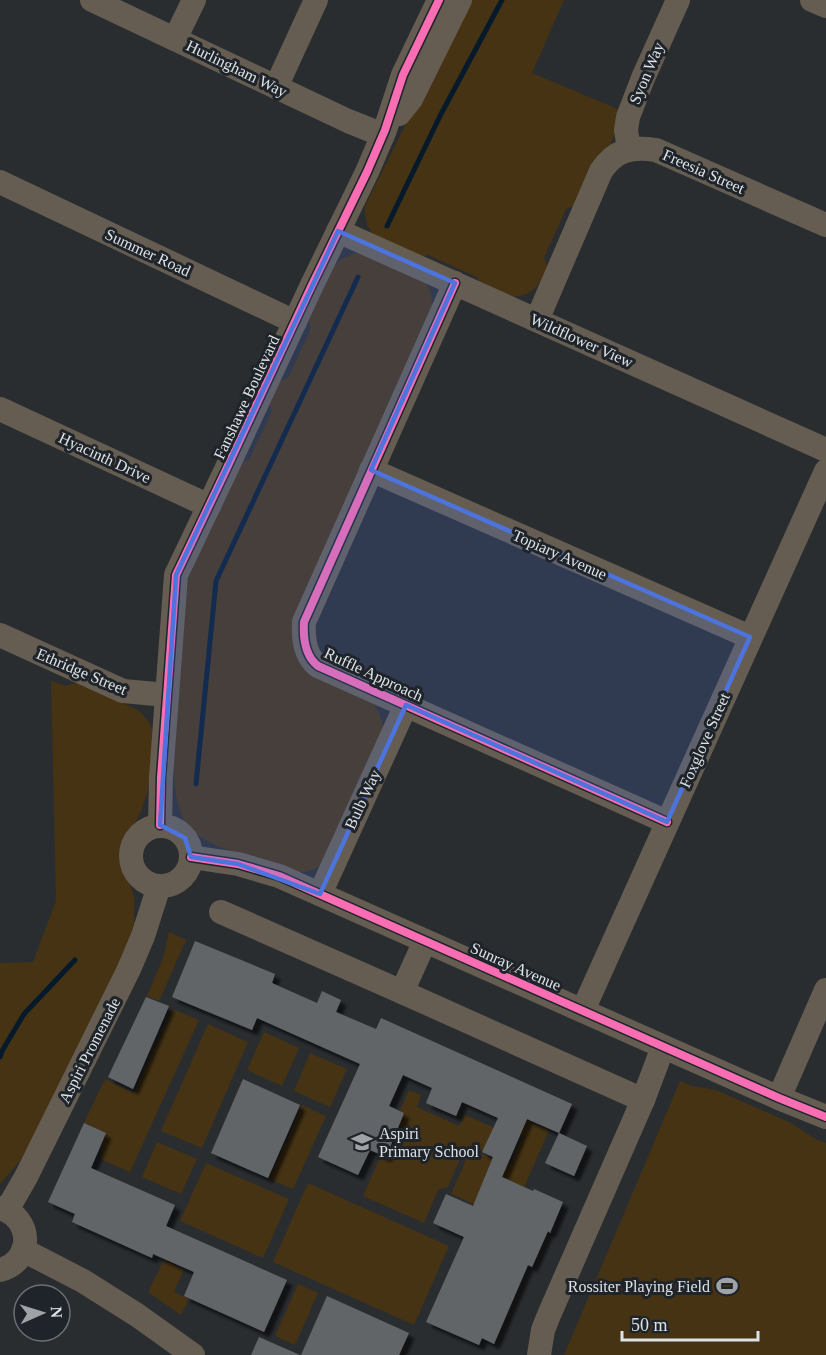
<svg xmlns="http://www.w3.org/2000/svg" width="826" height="1355" font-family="Georgia,serif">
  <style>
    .green { fill: #453314 }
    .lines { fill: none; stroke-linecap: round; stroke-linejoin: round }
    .stream { stroke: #061a2c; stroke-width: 5 }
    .building { fill: #626568; filter: url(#shadow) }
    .minor { stroke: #655d52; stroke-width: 24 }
    .cycleway-casing { stroke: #1e2429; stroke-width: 11 }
    .cycleway { stroke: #f96db3; stroke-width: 8 }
    .marked { fill: #4d73dc; fill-opacity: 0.2; stroke: #4d73dc; stroke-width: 4.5; stroke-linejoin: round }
    .labels { text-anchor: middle; stroke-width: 6; stroke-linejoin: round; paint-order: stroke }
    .street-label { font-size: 16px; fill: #dee2e6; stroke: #1e2429 }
    .poi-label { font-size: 16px; fill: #dee2e6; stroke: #1e2429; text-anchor: start }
  </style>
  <defs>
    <filter id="shadow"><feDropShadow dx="5.5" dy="5.5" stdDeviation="1.5" flood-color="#0009"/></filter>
  </defs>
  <rect width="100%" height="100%" fill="#2a2d30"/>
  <!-- green -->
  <g class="green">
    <path d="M 465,0 L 564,0 L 532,73 L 620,110 L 614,136 L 610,145 L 592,169 L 576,205 L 566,209 L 544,258 L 548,267 C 541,286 526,302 504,295 C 496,293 489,289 481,286 L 477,277 L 428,255 L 419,258 L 372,233 L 367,225 L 365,215 L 365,206 L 423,90 Z"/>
    <path d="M 355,253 L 360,253 L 426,283 L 430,290 L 433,306 L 294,628 L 371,701 C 378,710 382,716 383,728 L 323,864 C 315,869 307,873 297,872 C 268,863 217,851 194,832 C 162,806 176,718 179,681 C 182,650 184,619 186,589 L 190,573 L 240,463 L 249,460 L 272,411 L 269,402 L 279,381 L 288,378 L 311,328 L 308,320 L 334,266 L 341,259 Z"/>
    <polygon points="51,681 65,686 80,682 139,711 149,722 152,729 153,738 148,790 141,811 132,829 124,851 124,867 134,897 134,922 130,942 24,1156 0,1184 0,963 33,962 56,901"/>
    <polygon points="169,932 186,940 159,1001 147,996 163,958"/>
    <polygon points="172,1009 199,1020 130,1172 100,1159 103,1152 100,1150 106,1133 84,1123 105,1079 134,1093"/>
    <polygon points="208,1024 248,1042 202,1148 161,1131"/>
    <polygon points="264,1032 299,1048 282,1086 247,1070"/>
    <polygon points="310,1053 347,1069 330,1107 294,1091"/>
    <polygon points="680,1081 692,1086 716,1090 791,1123 814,1138 826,1143 826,1355 564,1355"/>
    <polygon points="409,1090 421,1095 417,1107 459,1126 465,1115 495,1128 488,1149 475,1151 464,1149 448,1187 438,1190 424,1223 363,1196"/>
    <polygon points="302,1105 326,1116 293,1189 269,1179"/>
    <polygon points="496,1107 549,1130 510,1220 451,1194 468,1155 482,1154 504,1164 509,1164 513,1161 515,1150 522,1139 518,1131"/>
    <polygon points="157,1142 197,1159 181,1194 142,1177"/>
    <polygon points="206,1163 289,1199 263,1258 180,1221"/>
    <polygon points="308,1183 449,1246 414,1325 273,1262"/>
    <polygon points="164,1260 184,1269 174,1292 189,1299 181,1315 148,1292"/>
    <polygon points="298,1284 318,1293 295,1345 275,1336"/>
  </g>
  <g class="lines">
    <!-- stream -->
    <g class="stream">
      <polyline points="387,226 441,114 502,0"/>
      <polyline points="196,784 216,581 358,277"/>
      <polyline points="0,1057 2,1051 24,1014 75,960"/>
    </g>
  </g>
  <!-- building -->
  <g class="building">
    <polygon points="195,941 275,974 272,983 317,1003 322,991 341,1000 336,1012 376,1029 381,1018 572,1104 559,1133 527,1119 502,1177 533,1191 534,1189 563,1202 550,1233 548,1231 532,1267 528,1265 494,1344 482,1338 479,1345 426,1322 464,1237 433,1223 446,1194 473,1206 493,1157 482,1152 498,1118 462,1102 456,1116 426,1103 432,1088 403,1075 389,1106 404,1113 386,1157 370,1150 358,1175 318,1157 360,1064 257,1018 252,1030 172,997"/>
    <polygon points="146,997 169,1006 133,1089 108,1077"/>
    <polygon points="243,1079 300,1105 268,1178 211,1153"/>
    <polygon points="84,1123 106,1133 91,1168 175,1205 166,1226 287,1280 264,1332 184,1296 194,1272 153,1254 152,1258 72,1222 75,1214 48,1202"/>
    <polygon points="559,1133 587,1146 574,1176 545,1163"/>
    <polygon points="327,1296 409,1333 399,1355 301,1355"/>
    <polygon points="259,1337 300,1355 251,1355"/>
  </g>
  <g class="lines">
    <!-- minor -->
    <g class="minor">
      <polyline points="92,0 348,121 383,135"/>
      <polyline points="812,0 826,6"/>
      <polyline points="175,39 194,0"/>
      <polyline points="276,87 316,0"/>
      <polyline points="399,114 411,99 460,0"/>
      <polyline points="629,149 626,130 628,117 643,78 678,0"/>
      <polyline points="0,182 295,322"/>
      <polyline points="338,231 826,450"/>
      <path d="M 455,283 L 304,622 C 303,638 305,656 318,666 L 667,822"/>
      <path d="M 537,320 L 601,171 C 615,150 632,146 656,150 L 826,225"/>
      <polyline points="0,409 209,506"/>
      <polyline points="371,470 750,637"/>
      <polyline points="0,635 123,691 167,695"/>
      <polyline points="160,825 161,777 176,575 225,472 311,287 367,172 385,130 403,75 439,0"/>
      <circle cx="161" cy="856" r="30"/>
      <polyline points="191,857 238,864 279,876 779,1098 826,1117"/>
      <polyline points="320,894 406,705"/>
      <polyline points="221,912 402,992"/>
      <polyline points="425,941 402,992 643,1100"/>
      <polyline points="583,1010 826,471"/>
      <polyline points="779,1098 826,990"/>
      <path d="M 0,1208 C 33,1218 34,1261 0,1270"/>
      <polyline points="7,1210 26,1177 129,969 143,936 159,886"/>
      <polyline points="23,1250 83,1281 137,1315 193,1355"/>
      <polyline points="539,1355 543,1330 549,1315 643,1100 663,1047"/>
    </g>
    <defs>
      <g id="cycleway">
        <path d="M 455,283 L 304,622 C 303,638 305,656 318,666 L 667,822"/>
        <polyline points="160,825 161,777 176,575 225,472 311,287 367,172 385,130 403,75 439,0"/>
        <polyline points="191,857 238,864 279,876 779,1098 826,1117"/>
      </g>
    </defs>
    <!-- cycleway casing -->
    <use href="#cycleway" class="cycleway-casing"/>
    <!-- cycleway -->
    <use href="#cycleway" class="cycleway"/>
  </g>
  <!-- marked area -->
  <path class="marked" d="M 338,231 L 455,283 L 371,470 L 750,637 L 667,822 L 406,705 L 320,894 L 238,864 L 191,857 L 185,838 L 160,825 L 176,575 Z"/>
  <!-- icons -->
  <defs>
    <symbol id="school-bare" viewBox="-9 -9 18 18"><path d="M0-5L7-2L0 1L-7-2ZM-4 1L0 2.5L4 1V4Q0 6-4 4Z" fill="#9fa3a6" stroke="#1e2429" stroke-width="2.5" paint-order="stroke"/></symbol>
    <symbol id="stadium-bare" viewBox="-9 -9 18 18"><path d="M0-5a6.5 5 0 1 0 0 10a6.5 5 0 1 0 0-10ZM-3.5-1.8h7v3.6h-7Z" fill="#9fa3a6" stroke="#1e2429" stroke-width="2.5" paint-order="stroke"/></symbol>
  </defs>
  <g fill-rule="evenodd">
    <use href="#school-bare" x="347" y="1127" width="30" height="30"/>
    <use href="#stadium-bare" x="712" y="1271" width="30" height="30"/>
  </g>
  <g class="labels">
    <!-- street labels -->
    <g class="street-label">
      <text transform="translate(237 68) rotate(26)" y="6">Hurlingham Way</text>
      <text transform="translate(646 73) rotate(-67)" y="6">Syon Way</text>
      <text transform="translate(704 171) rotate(24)" y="6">Freesia Street</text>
      <text transform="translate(148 252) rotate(25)" y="6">Summer Road</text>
      <text transform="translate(582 340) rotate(24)" y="6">Wildflower View</text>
      <text transform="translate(246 397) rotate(-65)" y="6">Fanshawe Boulevard</text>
      <text transform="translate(105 457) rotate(25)" y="6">Hyacinth Drive</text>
      <text transform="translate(560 554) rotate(24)" y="6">Topiary Avenue</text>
      <text transform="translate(82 671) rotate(23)" y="6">Ethridge Street</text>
      <text transform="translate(374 674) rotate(25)" y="6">Ruffle Approach</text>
      <text transform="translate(704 740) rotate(-66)" y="6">Foxglove Street</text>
      <text transform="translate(362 799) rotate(-65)" y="6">Bulb Way</text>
      <text transform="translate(516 966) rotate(24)" y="6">Sunray Avenue</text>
      <text transform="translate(89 1050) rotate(-63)" y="6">Aspiri Promenade</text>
    </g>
    <!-- poi labels -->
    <g class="poi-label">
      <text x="379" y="1139">Aspiri<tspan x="379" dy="18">Primary School</tspan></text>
      <text x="710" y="1292" text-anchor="end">Rossiter Playing Field</text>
    </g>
  </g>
  <!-- north arrow -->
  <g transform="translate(42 1313) rotate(87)"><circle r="28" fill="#1e2429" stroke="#6b7075" stroke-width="1.5"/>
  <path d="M0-4.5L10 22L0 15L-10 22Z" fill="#9fa3a6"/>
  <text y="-9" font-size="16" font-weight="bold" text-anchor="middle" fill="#dee2e6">N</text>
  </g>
  <!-- scale -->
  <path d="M622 1331v9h136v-9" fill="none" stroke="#dee2e6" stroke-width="3"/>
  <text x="631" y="1331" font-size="18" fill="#dee2e6" stroke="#1e2429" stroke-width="4.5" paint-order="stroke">50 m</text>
</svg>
